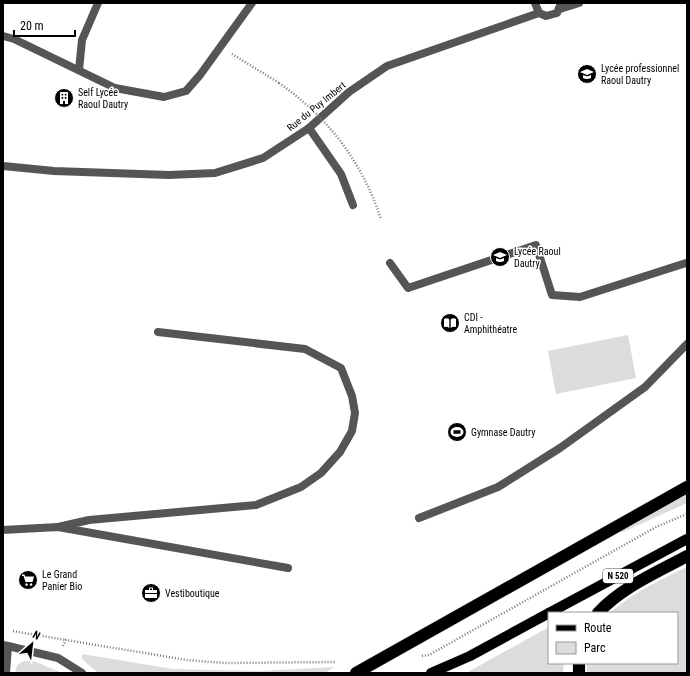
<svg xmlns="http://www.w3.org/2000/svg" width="690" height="676" font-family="'Roboto Condensed',sans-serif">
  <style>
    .green { fill: #dcdcdc }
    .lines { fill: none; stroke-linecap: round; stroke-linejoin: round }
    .primary-casing { stroke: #dbdbdb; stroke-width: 11 }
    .motorway-casing { stroke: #dbdbdb; stroke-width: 13 }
    .path { stroke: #777; stroke-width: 2.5; stroke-dasharray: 1 2; stroke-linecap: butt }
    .service { stroke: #555; stroke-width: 8 }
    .minor { stroke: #555; stroke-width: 8 }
    .primary { stroke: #000; stroke-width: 10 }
    .motorway { stroke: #000; stroke-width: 12 }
    .path-bridge { stroke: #777; stroke-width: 2.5; stroke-dasharray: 1 2; stroke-linecap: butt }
    .labels { text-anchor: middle; stroke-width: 3; stroke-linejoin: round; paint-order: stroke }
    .shield { fill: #fff; stroke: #4c4c4c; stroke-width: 1 }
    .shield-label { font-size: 9px; font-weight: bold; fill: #000 }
    .poi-label { font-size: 10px; fill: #000; stroke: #fff; text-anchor: start }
    .street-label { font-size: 10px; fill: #000; stroke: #fff }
  </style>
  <rect width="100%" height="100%" fill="#fff"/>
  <!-- green -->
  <g class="green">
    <polygon points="628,335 636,378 556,394 548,351"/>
    <polygon points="687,494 687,503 623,532 615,533"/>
    <path d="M 687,567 L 687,673 L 587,673 L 587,663 L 677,663 L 677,613 L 610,613 C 632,593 660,580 687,567 Z"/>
    <polygon points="549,627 549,663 564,663 563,673 466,673"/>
    <polygon points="82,654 173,669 260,671 334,667 325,673 98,673 82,659"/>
    <polygon points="24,661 34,661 62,673 15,673 17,665"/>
  </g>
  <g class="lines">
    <defs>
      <g id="primary">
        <polyline points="549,613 687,539"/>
        <polyline points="431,673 470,656 549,613"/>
      </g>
      <g id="motorway">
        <path d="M 598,613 C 622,587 656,573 687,556"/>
        <polyline points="356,673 687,487"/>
        <polyline points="579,673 579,663"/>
      </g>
    </defs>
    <!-- primary casing -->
    <use href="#primary" class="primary-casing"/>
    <!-- motorway casing -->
    <use href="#motorway" class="motorway-casing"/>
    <!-- path -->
    <g class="path">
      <polyline points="232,54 279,83"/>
      <polyline points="13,631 66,640"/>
      <polyline points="63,646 66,640 187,660 225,663 335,662"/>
      <polyline points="422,656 429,655 656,527 687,514"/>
    </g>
    <!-- service -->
    <g class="service">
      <polyline points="560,9 579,3"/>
      <polyline points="3,36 14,39 115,88 164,97 186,91 200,75 252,3"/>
      <polyline points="79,70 82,40 98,3"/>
      <polyline points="309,128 341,174 353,205"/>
      <polyline points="390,263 408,288 536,245 552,295 580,297 686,263"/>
      <polyline points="419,518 498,487 560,448 645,387 687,344"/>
      <polyline points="58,527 89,520 256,505 301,487 321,473 340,452 352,431 355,413 352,396 341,368 305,349 158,332"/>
      <polyline points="6,673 8,646 58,658 82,673"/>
    </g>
    <!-- minor -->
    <g class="minor">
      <polyline points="535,3 539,13 546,16 557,13 561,3"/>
      <polyline points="3,166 54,171 169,175 215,173 263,158 309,128 349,92 387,66 539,13"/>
      <polyline points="3,530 58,527 288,568"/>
      <polyline points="3,645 8,646"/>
    </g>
    <!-- primary -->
    <use href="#primary" class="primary"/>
    <!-- motorway -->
    <use href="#motorway" class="motorway"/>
    <!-- path-bridge -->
    <path class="path-bridge" d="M 279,83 C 329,118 362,162 381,219"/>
  </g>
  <!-- icons -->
  <defs>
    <symbol id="school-disc" viewBox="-11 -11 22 22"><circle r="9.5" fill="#000" stroke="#fff"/><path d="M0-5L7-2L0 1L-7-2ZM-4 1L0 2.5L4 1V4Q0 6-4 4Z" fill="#fff"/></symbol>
    <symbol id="building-disc" viewBox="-11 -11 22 22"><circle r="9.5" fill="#000" stroke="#fff"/><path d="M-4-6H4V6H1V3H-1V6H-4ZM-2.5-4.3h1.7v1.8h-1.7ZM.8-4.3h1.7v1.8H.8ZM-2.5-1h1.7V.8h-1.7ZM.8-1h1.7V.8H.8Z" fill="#fff"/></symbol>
    <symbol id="library-disc" viewBox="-11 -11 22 22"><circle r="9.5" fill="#000" stroke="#fff"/><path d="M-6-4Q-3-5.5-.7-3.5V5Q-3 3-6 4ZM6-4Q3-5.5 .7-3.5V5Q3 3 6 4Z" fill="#fff"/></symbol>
    <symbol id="stadium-disc" viewBox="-11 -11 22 22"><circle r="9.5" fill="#000" stroke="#fff"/><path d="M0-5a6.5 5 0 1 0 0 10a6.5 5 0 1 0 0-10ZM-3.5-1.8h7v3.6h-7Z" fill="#fff"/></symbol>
    <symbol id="supermarket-disc" viewBox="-11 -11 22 22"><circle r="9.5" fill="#000" stroke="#fff"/><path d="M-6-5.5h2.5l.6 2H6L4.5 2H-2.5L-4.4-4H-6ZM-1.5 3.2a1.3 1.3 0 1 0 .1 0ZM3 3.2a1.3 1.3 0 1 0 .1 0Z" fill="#fff"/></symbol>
    <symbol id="office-disc" viewBox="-11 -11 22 22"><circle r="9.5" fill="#000" stroke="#fff"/><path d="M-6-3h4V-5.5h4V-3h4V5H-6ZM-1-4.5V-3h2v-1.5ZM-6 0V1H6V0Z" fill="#fff"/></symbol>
  </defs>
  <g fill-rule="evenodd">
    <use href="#school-disc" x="576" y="63" width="22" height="22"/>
    <use href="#building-disc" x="53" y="87" width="22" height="22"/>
    <use href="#school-disc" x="489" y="246" width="22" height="22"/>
    <use href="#library-disc" x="439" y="312" width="22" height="22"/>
    <use href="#stadium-disc" x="446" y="421" width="22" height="22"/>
    <use href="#supermarket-disc" x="17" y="569" width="22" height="22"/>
    <use href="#office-disc" x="140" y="582" width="22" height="22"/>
  </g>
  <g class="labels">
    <!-- shield labels -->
    <rect class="shield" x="603" y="569" width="30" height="14" rx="3"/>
    <g class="shield-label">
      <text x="618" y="579">N 520</text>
    </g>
    <!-- poi labels -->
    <g class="poi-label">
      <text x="601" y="72">Lycée professionnel<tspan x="601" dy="12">Raoul Dautry</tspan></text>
      <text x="78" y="96">Self Lycée<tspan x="78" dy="12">Raoul Dautry</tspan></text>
      <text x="514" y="255">Lycée Raoul<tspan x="514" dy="12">Dautry</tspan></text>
      <text x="464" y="321">CDI -<tspan x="464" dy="12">Amphithéatre</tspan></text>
      <text x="471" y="436">Gymnase Dautry</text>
      <text x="42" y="578">Le Grand<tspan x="42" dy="12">Panier Bio</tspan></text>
      <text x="165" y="597">Vestiboutique</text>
    </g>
    <!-- street labels -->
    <g class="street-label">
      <text transform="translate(316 106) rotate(-39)" y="4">Rue du Puy Imbert</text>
    </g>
  </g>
  <!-- border -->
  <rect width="690" height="676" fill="none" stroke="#000000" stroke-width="8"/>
  <!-- legend -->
  <rect x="548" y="612" width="130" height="52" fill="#ffffff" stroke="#999999"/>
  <rect x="556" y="625" width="20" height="6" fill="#000000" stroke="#999999"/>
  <text x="584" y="632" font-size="12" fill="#000000">Route</text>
  <rect x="556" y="642" width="20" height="12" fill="#dcdcdc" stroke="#999999"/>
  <text x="584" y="652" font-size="12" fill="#000000">Parc</text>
  <!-- north arrow -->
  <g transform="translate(32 644) rotate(28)" stroke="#ffffff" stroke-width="3" paint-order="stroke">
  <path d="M0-3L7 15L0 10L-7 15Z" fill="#000000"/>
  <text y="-6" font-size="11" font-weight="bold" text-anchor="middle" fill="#000000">N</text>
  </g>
  <!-- scale -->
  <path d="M14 30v6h61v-6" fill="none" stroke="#000000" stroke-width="2"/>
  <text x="20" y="30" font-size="12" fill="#000000" stroke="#ffffff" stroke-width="3" paint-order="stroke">20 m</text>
</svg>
